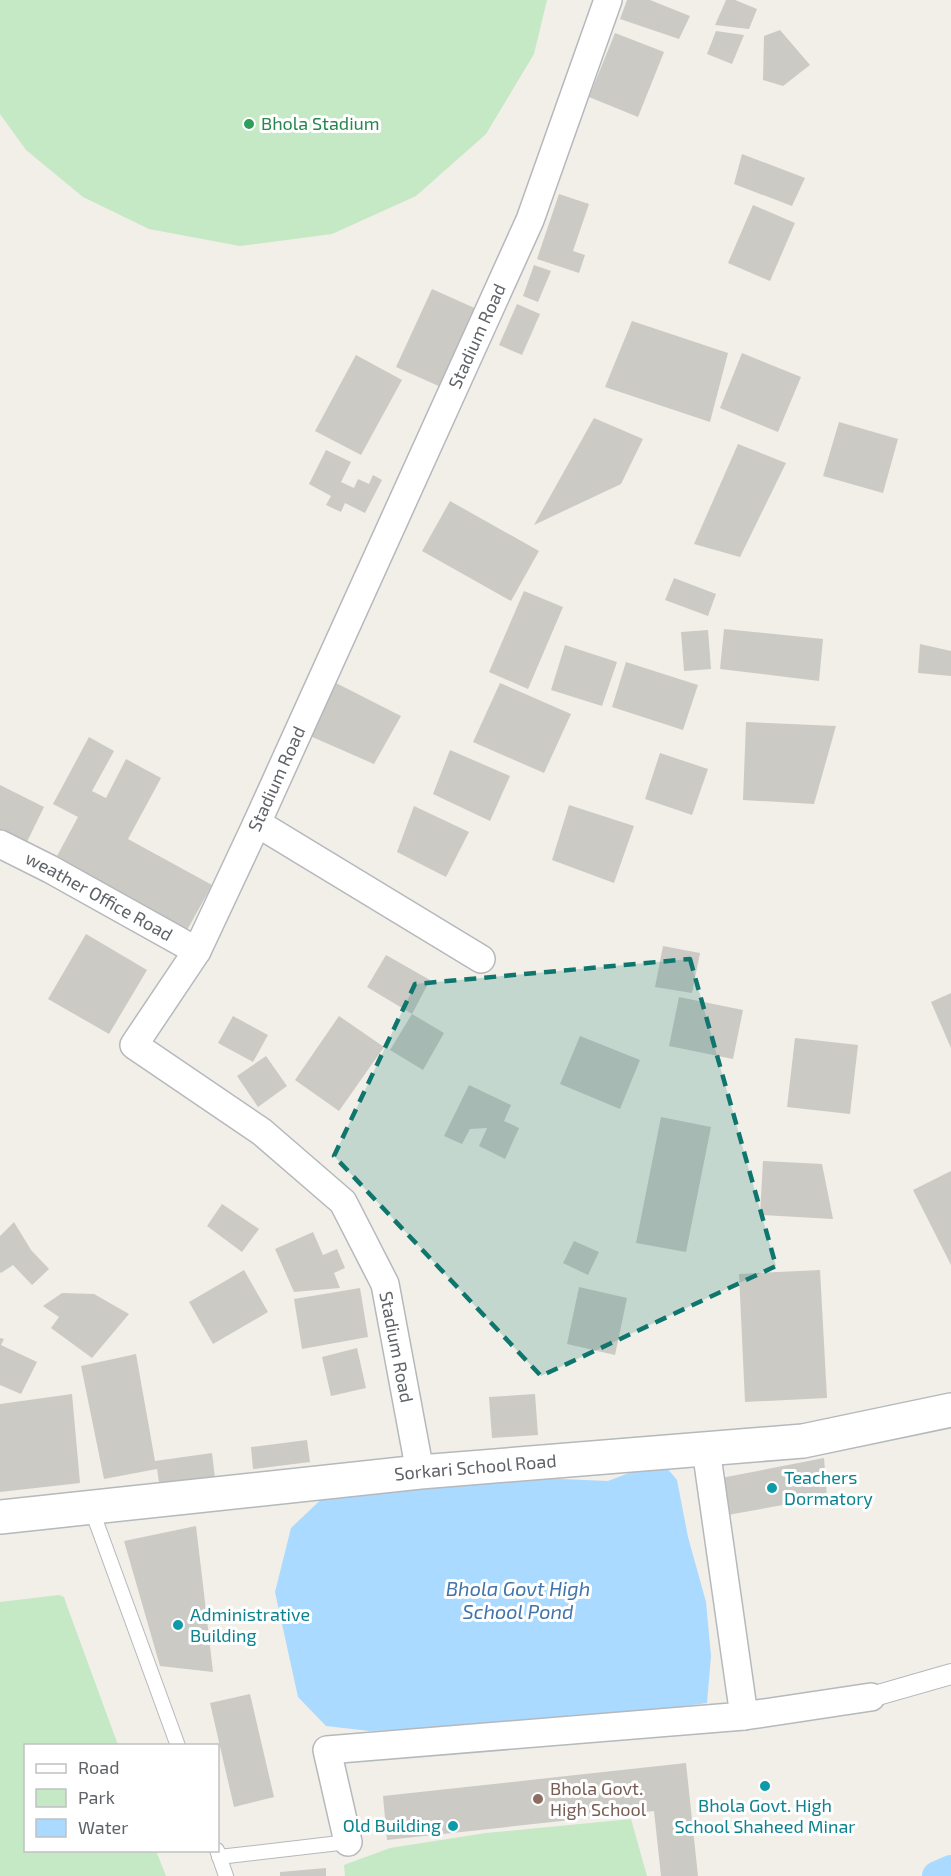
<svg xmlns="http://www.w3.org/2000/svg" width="951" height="1876" font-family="'Exo 2',sans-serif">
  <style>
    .green { fill: #c5e8c5 }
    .water { fill: #aadaff }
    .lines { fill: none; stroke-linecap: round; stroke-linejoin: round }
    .canal { stroke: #aadaff; stroke-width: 30 }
    .building { fill: #cccac5 }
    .service-casing { stroke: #b5b8bc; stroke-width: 16 }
    .pedestrian-casing { stroke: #b5b8bc; stroke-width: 22 }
    .minor-casing { stroke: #b5b8bc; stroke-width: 30 }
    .tertiary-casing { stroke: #b5b8bc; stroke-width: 36 }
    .service { stroke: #fff; stroke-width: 14 }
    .pedestrian { stroke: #fff; stroke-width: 20 }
    .minor { stroke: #fff; stroke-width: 27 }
    .tertiary { stroke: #fff; stroke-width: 33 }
    .marked { fill: #0f766e; fill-opacity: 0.2; stroke: #0f766e; stroke-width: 4.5; stroke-dasharray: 12 8; stroke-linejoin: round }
    .leisure-dot { fill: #2e9e5b; stroke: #fff; stroke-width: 2 }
    .culture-dot { fill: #0f9aa8; stroke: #fff; stroke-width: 2 }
    .education-dot { fill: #8d6e63; stroke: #fff; stroke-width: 2 }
    .labels { text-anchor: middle; stroke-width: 6; stroke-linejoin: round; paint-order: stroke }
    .leisure-label { font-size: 18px; fill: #27864d; stroke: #fff; text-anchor: start }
    .street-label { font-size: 18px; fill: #5f6368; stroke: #fff }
    .culture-label { font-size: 18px; fill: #0d838f; stroke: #fff; text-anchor: start }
    .education-label { font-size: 18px; fill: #785e54; stroke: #fff; text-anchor: start }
    .water-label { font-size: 20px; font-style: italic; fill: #4174aa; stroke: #fff }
  </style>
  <rect width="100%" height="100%" fill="#f1efe8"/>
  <!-- green -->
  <g class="green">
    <polygon points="0,0 547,0 534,54 486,134 416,196 332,234 240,246 149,229 83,197 26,150 0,114"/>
    <polygon points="59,1595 64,1597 67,1606 118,1745 26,1746 26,1850 156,1851 166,1876 0,1876 0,1602"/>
    <polygon points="631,1819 647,1876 345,1876 344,1865 390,1848 486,1833"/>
  </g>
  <!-- water -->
  <polygon class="water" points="661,1461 677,1480 688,1537 706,1602 711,1656 707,1703 584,1720 457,1728 370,1731 326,1726 298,1697 275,1592 291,1528 329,1492 513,1477 608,1481"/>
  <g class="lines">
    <!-- canal -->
    <polyline class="canal" points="937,1876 951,1870"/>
  </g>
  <!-- building -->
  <g class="building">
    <polygon points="627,0 650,0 690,16 679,39 620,19"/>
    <polygon points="726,0 735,0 757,9 749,29 715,25"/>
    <polygon points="780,30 810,65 783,86 763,80 764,36"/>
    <polygon points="716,31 744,35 732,64 707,54"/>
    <polygon points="615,33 664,52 638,117 589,97"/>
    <polygon points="742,154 805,178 792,206 734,184"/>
    <polygon points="559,194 589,204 573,251 585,255 579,273 537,259"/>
    <polygon points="753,205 795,223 770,281 728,263"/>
    <polygon points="534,265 551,271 538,302 523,296"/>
    <polygon points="432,289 479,310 443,388 396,367"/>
    <polygon points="517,304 540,314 522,355 499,345"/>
    <polygon points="632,321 728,353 710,422 605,387"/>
    <polygon points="742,353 801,377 778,432 720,408"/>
    <polygon points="356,355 402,380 361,455 315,431"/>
    <polygon points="594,418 643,439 621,484 534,525"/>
    <polygon points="839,422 898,439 883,493 823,476"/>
    <polygon points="738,444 786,463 740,557 694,544"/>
    <polygon points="326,450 351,462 341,482 354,488 358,479 369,484 373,475 382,480 365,513 345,503 341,512 326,505 331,496 309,484"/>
    <polygon points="450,501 539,551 511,601 422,551"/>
    <polygon points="674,578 716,594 708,616 665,600"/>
    <polygon points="524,591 563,607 528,689 489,672"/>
    <polygon points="724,629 823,639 819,681 720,669"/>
    <polygon points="708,630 711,669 684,671 681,632"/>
    <polygon points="920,644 951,651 951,676 918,673"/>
    <polygon points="565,645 617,662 602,706 551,690"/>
    <polygon points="626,662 698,685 683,730 612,707"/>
    <polygon points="336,683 401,716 374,764 310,736"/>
    <polygon points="500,683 571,714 544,773 473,742"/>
    <polygon points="746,722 836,726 814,804 743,800"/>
    <polygon points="89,737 114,751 92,791 106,798 126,759 161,778 128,839 212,885 181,941 50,869 78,817 53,804"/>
    <polygon points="450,750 510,776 490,821 433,794"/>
    <polygon points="660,753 708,769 692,815 645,799"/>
    <polygon points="0,785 44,807 21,854 0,844"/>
    <polygon points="569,805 634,826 614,883 552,860"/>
    <polygon points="414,806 469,832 446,877 397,852"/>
    <polygon points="86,934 147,970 109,1034 48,999"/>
    <polygon points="663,946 700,953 692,993 655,987"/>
    <polygon points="386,955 430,980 412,1014 367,987"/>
    <polygon points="951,993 951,1048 931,1002"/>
    <polygon points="679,997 743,1010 733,1059 669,1046"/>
    <polygon points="412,1014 444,1033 423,1070 390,1050"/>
    <polygon points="233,1016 268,1035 253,1062 218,1043"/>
    <polygon points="339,1016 384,1047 339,1111 295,1080"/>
    <polygon points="580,1036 640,1060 620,1109 560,1084"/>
    <polygon points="795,1038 858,1045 850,1114 787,1107"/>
    <polygon points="266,1056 287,1086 258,1107 237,1076"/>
    <polygon points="469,1085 511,1105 504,1121 519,1128 505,1159 479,1146 487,1128 470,1129 462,1144 444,1136"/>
    <polygon points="661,1117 711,1127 686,1252 636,1243"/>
    <polygon points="763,1161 822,1164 833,1219 760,1215"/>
    <polygon points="951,1171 951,1265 913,1190"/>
    <polygon points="222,1204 259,1229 242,1252 207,1226"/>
    <polygon points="14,1222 31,1250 49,1269 32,1285 13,1265 1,1273 0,1272 0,1236"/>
    <polygon points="313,1232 323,1255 337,1249 345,1268 334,1273 340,1288 294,1292 275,1249"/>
    <polygon points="574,1241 599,1252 588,1275 563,1263"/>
    <polygon points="244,1270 268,1312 213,1344 189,1302"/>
    <polygon points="820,1270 827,1398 745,1402 739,1274"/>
    <polygon points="579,1287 627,1298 615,1355 567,1344"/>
    <polygon points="360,1288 368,1337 302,1349 294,1299"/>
    <polygon points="62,1293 94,1294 129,1314 92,1358 51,1328 59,1317 43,1306"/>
    <polygon points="0,1338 4,1339 1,1345 37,1362 21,1394 0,1385"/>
    <polygon points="357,1348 366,1388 331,1396 322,1357"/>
    <polygon points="136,1354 155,1461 212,1453 216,1487 161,1495 157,1469 104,1479 81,1366"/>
    <polygon points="72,1394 80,1483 0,1492 0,1404"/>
    <polygon points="535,1394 538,1435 492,1438 489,1397"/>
    <polygon points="307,1440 310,1462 253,1469 251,1447"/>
    <polygon points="824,1458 827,1497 722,1516 716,1479"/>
    <polygon points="196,1526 203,1585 213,1672 160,1666 124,1541"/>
    <polygon points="250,1694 274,1797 234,1807 210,1703"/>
    <polygon points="686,1763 698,1876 661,1876 654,1811 387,1840 383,1796"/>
    <polygon points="326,1868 326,1876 280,1876 280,1872"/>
  </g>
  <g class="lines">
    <defs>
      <g id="service">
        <polyline points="91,1508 178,1746"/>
        <polyline points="217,1850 226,1876"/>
        <polyline points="219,1857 348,1842"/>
      </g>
      <polyline id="pedestrian" points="871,1697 951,1674"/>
      <g id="minor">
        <polyline points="257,823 481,959"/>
        <path id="s1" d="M 0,844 L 50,869 L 197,951"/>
        <path id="s2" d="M 420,1472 L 385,1284 L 343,1202 L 262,1132 L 134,1045 L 197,951 L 257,823 L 530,220 L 608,0"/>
        <polyline points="744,1716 871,1697"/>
        <polyline points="348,1842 327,1750 744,1716 706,1449"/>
      </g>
      <g id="tertiary">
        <path id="s3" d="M 0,1517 L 420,1472 L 803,1441 L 951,1410"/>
      </g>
    </defs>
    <!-- service casing -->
    <use href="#service" class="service-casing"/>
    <!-- pedestrian casing -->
    <use href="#pedestrian" class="pedestrian-casing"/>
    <!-- minor casing -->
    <use href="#minor" class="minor-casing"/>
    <!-- tertiary casing -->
    <use href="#tertiary" class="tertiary-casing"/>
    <!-- service -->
    <use href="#service" class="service"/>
    <!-- pedestrian -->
    <use href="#pedestrian" class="pedestrian"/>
    <!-- minor -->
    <use href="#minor" class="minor"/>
    <!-- tertiary -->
    <use href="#tertiary" class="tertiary"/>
  </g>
  <!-- marked area -->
  <path class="marked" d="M 690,959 L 776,1266 L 541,1376 L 334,1156 L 415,984 Z"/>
  <!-- markers -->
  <circle class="leisure-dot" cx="249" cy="124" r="6"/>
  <g class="culture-dot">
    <circle cx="772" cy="1488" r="6"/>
    <circle cx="178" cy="1625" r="6"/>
    <circle cx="765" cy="1786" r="6"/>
    <circle cx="453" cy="1826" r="6"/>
  </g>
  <circle class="education-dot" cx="538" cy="1799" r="6"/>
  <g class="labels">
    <!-- leisure labels -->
    <g class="leisure-label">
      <text x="261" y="130">Bhola Stadium</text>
    </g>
    <!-- street labels -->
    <g class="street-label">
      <text dy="6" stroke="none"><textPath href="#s2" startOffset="1334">Stadium Road</textPath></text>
      <text dy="6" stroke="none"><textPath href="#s2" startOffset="848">Stadium Road</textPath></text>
      <text dy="6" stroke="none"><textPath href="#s1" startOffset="112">weather Office Road</textPath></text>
      <text transform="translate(396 1347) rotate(79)" y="6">Stadium Road</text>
      <text dy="6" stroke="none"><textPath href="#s3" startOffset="478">Sorkari School Road</textPath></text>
    </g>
    <!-- culture labels -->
    <g class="culture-label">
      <text x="784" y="1484">Teachers<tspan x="784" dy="21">Dormatory</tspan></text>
      <text x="190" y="1621">Administrative<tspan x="190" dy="21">Building</tspan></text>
      <text x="765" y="1812" text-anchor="middle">Bhola Govt. High<tspan x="765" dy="21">School Shaheed Minar</tspan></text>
      <text x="441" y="1832" text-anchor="end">Old Building</text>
    </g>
    <!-- education labels -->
    <g class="education-label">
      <text x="550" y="1795">Bhola Govt.<tspan x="550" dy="21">High School</tspan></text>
    </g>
    <!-- water labels -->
    <g class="water-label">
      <text x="518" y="1596">Bhola Govt High<tspan x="518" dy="23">School Pond</tspan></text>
    </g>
  </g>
  <!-- legend -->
  <rect x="24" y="1744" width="195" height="108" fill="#ffffff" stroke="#bfc1c3" stroke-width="1.5"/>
  <rect x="36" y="1764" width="30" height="9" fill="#ffffff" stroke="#bfc1c3" stroke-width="1.5"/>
  <text x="78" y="1774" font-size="18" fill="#5f6368">Road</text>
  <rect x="36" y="1789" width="30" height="18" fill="#c5e8c5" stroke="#bfc1c3" stroke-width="1.5"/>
  <text x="78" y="1804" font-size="18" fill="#5f6368">Park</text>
  <rect x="36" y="1819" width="30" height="18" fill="#aadaff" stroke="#bfc1c3" stroke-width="1.5"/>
  <text x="78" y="1834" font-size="18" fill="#5f6368">Water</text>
</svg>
